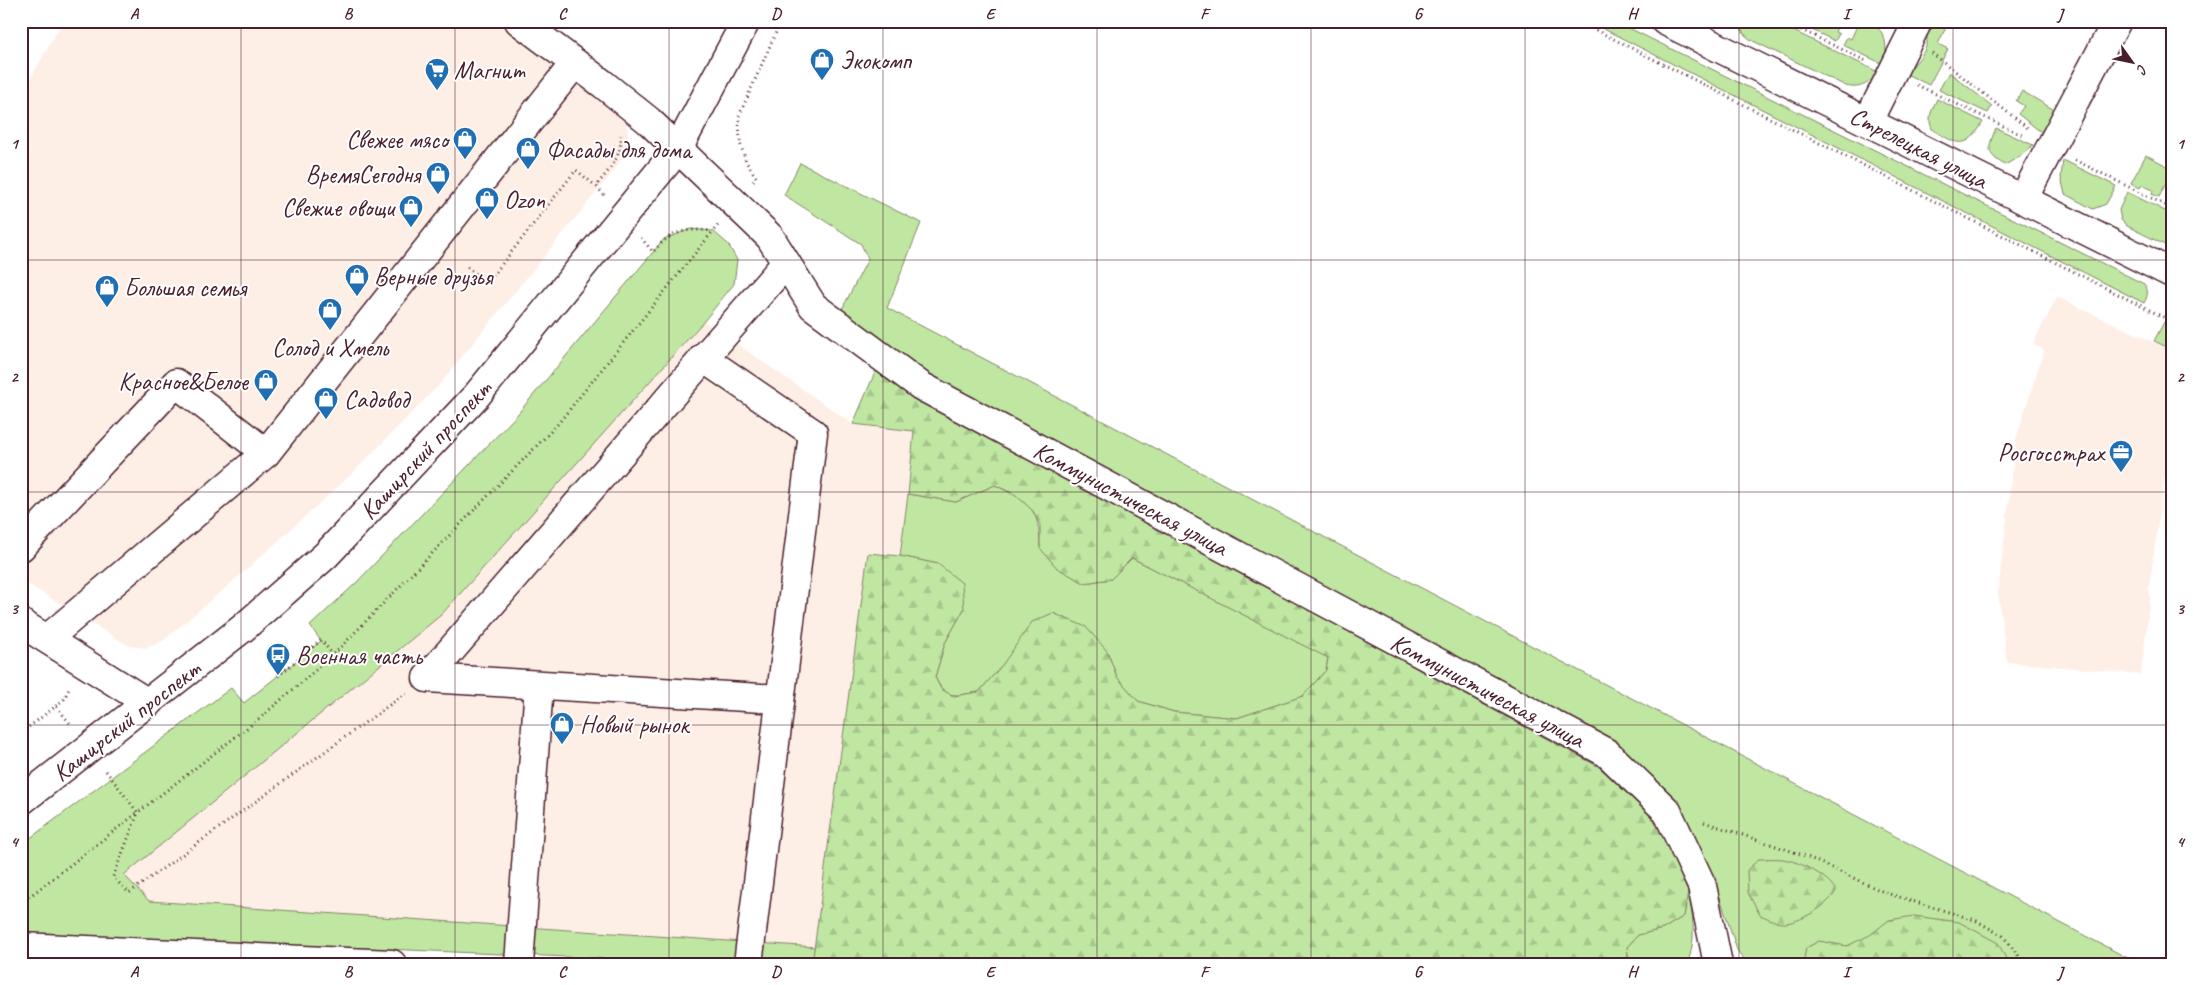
<svg xmlns="http://www.w3.org/2000/svg" width="2194" height="985" font-family="Caveat,sans-serif">
  <style>
    .built { fill: #feefe6 }
    .grass { fill: #bfe7a2; stroke: #848366 }
    .forest { fill: url(#forest-firs); stroke: #848366 }
    .lines { fill: none; stroke-linecap: round; stroke-linejoin: round }
    .minor-casing { stroke: #4a1f2b; stroke-width: 31 }
    .major-casing { stroke: #4a1f2b; stroke-width: 31 }
    .path { stroke: #4a1f2b; stroke-width: 3; stroke-dasharray: 1 4; stroke-linecap: butt }
    .minor { stroke: #fff; stroke-width: 28 }
    .major { stroke: #fff; stroke-width: 28 }
    .grid { fill: none; stroke: #4a1f2b; stroke-width: 1; stroke-opacity: 0.55 }
    .labels { text-anchor: middle; stroke-width: 4; stroke-linejoin: round; paint-order: stroke }
    .poi-label { font-size: 25px; fill: #4a1f2b; stroke: #fff; text-anchor: start }
    .street-label { font-size: 25px; fill: #4a1f2b; stroke: #fff }
    .neatline { fill: none; stroke: #4a1f2b; stroke-width: 2 }
    .grid-label { font-size: 16px; text-anchor: middle; font-weight: bold; fill: #4a1f2b }
  </style>
  <defs>
    <pattern id="forest-firs" width="22" height="20" patternUnits="userSpaceOnUse" patternTransform="scale(1.25)"><rect width="22" height="20" fill="#bfe7a2"/><path d="M5 1l3.5 6h-7zM16 11l3.5 6h-7z" fill="#a6c68c"/></pattern>
  </defs>
  <rect width="100%" height="100%" fill="#fff"/>
  <filter id="ink" filterUnits="userSpaceOnUse"><feTurbulence type="fractalNoise" baseFrequency=".02" numOctaves="2"/><feDisplacementMap in="SourceGraphic" scale="10" xChannelSelector="R" yChannelSelector="G"/><feConvolveMatrix kernelMatrix="1 2 1 2 8 2 1 2 1" color-interpolation-filters="sRGB"/></filter>
  <g filter="url(#ink)">
    <!-- built -->
    <g class="built">
      <polygon points="63,21 500,21 546,56 626,120 629,138 625,154 613,172 440,384 353,473 244,572 163,641 146,648 129,646 21,580 21,95"/>
      <polygon points="2057,297 2173,351 2173,437 2168,454 2149,587 2150,599 2141,674 2007,662 1998,593 2016,439 2044,350 2033,344"/>
      <polygon points="704,321 853,424 914,431 900,556 868,553 815,947 148,901 123,875 441,615"/>
    </g>
    <!-- grass -->
    <g class="grass">
      <path d="M 1588,21 L 1617,22 L 2144,284 C 2149,290 2148,296 2144,303 Z"/>
      <path d="M 1738,21 L 1773,21 L 1878,72 C 1871,83 1860,90 1846,86 L 1751,40 L 1744,34 Z"/>
      <polygon points="1793,21 1840,21 1835,32 1839,34 1835,41"/>
      <path d="M 1854,21 C 1882,21 1891,39 1883,64 L 1843,45 L 1847,37 L 1851,39 L 1856,28 L 1853,25 Z"/>
      <path d="M 1927,21 L 1949,21 L 1938,44 L 1948,49 L 1929,85 L 1906,74 C 1913,65 1925,55 1927,42 C 1927,36 1926,29 1927,21 Z"/>
      <polygon points="1949,72 1992,106 1988,113 1939,90"/>
      <polygon points="2022,91 2056,111 2041,132 2018,114 2024,106 2016,101"/>
      <path d="M 1937,99 L 1983,122 C 1967,150 1958,146 1932,129 C 1927,117 1932,110 1937,99 Z"/>
      <path d="M 1996,128 L 2033,145 L 2022,155 L 2005,165 C 1985,154 1988,147 1996,128 Z"/>
      <polygon points="2146,155 2173,169 2159,197 2152,194 2153,190 2142,185 2140,188 2131,183"/>
      <polygon points="2063,160 2116,186 2106,204 2093,209 2065,194 2061,178"/>
      <polygon points="800,163 921,223 887,308 2139,964 1747,964 1737,950 1715,882 1679,802 1614,742 929,375 841,311 868,259 861,244 784,195"/>
      <polygon points="2127,192 2173,215 2173,249 2127,226 2121,220 2119,210"/>
      <polygon points="691,229 713,231 728,244 737,260 734,284 704,321 441,615 124,875 149,901 815,947 812,964 727,964 21,933 21,845 231,688 244,703 321,641 310,626 356,583 515,417 664,239"/>
      <polygon points="2164,322 2173,326 2173,350 2154,341"/>
      <path d="M 995,485 C 1029,502 1040,508 1040,548 L 1084,583 L 1111,579 L 1132,558 L 1328,657 L 1326,670 L 1303,696 L 1237,718 L 1174,712 L 1138,701 L 1117,677 L 1107,651 L 1003,664 L 979,692 C 957,695 946,701 935,677 L 945,643 L 964,609 L 938,564 L 900,556 L 908,494 L 956,502 Z"/>
      <path d="M 1688,892 C 1693,916 1697,940 1687,964 L 1629,964 L 1627,947 L 1638,935 L 1663,929 L 1684,916 Z"/>
    </g>
    <!-- forest -->
    <g class="forest">
      <polygon points="876,370 915,397 1599,767 1656,820 1688,892 1684,916 1663,929 1638,935 1627,947 1629,964 812,964 868,553 900,556 938,564 962,583 964,609 945,643 935,677 941,689 953,696 979,692 1003,664 1032,622 1053,613 1086,627 1107,651 1117,677 1138,701 1174,712 1237,718 1303,696 1326,670 1328,658 1132,558 1111,579 1084,583 1057,568 1040,548 1040,525 1033,511 1016,495 995,485 956,502 908,494 914,431 853,424"/>
      <path d="M 1759,859 C 1767,859 1775,858 1783,859 C 1799,861 1830,877 1836,891 C 1829,905 1799,924 1782,923 C 1776,923 1766,917 1760,915 L 1748,893 L 1747,870 Z"/>
      <polygon points="1914,916 1959,922 1998,943 2009,964 1803,964 1806,948 1819,941 1847,946 1870,935 1889,920"/>
    </g>
    <g class="lines">
      <defs>
        <g id="minor">
          <polyline points="519,21 603,84 649,121 770,237 813,306 921,386 1607,753 1667,811 1702,886 1718,964"/>
          <polyline points="1868,121 1918,21"/>
          <polyline points="2023,199 2117,21"/>
          <polyline points="703,358 813,433 748,964"/>
          <polyline points="266,453 575,63"/>
          <polyline points="21,547 176,383 266,453 47,639"/>
          <polyline points="21,623 148,703"/>
          <polyline points="780,699 427,678 786,263"/>
          <polyline points="21,947 392,964"/>
          <polyline points="519,964 539,685"/>
        </g>
        <g id="major">
          <polyline points="1665,21 2173,274"/>
          <polyline points="21,801 243,628 326,555 477,395 678,149 746,21"/>
        </g>
      </defs>
      <!-- minor casing -->
      <use href="#minor" class="minor-casing"/>
      <!-- major casing -->
      <use href="#major" class="major-casing"/>
      <!-- path -->
      <g class="path">
        <polyline points="1578,21 2173,322"/>
        <polyline points="1783,21 1866,61"/>
        <polyline points="1932,53 2029,129"/>
        <polyline points="1917,85 2024,136"/>
        <polyline points="2075,160 2173,209"/>
        <polyline points="753,181 756,177 746,162 740,142 739,116 781,21"/>
        <path d="M 604,195 L 596,186 C 609,170 622,157 621,135"/>
        <path d="M 641,238 L 653,252 C 671,231 685,228 712,231"/>
        <polyline points="467,267 487,283 576,170 596,186"/>
        <polyline points="278,676 321,640 333,655"/>
        <polyline points="56,706 64,699 70,687"/>
        <polyline points="21,733 56,706 72,726"/>
        <polyline points="106,771 138,813 113,877 129,893 406,693"/>
        <polyline points="1704,822 1803,855 1886,893 1975,920 2003,936 2018,955 2020,964"/>
        <polyline points="21,903 260,718 333,655 557,425 718,225"/>
      </g>
      <!-- minor -->
      <use href="#minor" class="minor"/>
      <!-- major -->
      <use href="#major" class="major"/>
    </g>
  </g>
  <!-- grid -->
  <path class="grid" d="M 241,21 L 241,964M 455,21 L 455,964M 669,21 L 669,964M 883,21 L 883,964M 1097,21 L 1097,964M 1311,21 L 1311,964M 1525,21 L 1525,964M 1739,21 L 1739,964M 1953,21 L 1953,964M 21,260 L 2173,260M 21,492 L 2173,492M 21,725 L 2173,725"/>
  <!-- icons -->
  <defs>
    <symbol id="shop-pin" viewBox="-11 -11 22 30"><path d="M0 17L-7.5 6A9.5 9.5 0 1 1 7.5 6Z" fill="#1f6fb2" stroke="#fff"/><path d="M-5-2.5h2.3a2.7 3.5 0 0 1 5.4 0H5L5.5 6h-11ZM-1.5-2.5h3a1.5 2.3 0 0 0-3 0Z" fill="#fff"/></symbol>
    <symbol id="supermarket-pin" viewBox="-11 -11 22 30"><path d="M0 17L-7.5 6A9.5 9.5 0 1 1 7.5 6Z" fill="#1f6fb2" stroke="#fff"/><path d="M-6-5.5h2.5l.6 2H6L4.5 2H-2.5L-4.4-4H-6ZM-1.5 3.2a1.3 1.3 0 1 0 .1 0ZM3 3.2a1.3 1.3 0 1 0 .1 0Z" fill="#fff"/></symbol>
    <symbol id="office-pin" viewBox="-11 -11 22 30"><path d="M0 17L-7.5 6A9.5 9.5 0 1 1 7.5 6Z" fill="#1f6fb2" stroke="#fff"/><path d="M-6-3h4V-5.5h4V-3h4V5H-6ZM-1-4.5V-3h2v-1.5ZM-6 0V1H6V0Z" fill="#fff"/></symbol>
    <symbol id="bus-pin" viewBox="-11 -11 22 30"><path d="M0 17L-7.5 6A9.5 9.5 0 1 1 7.5 6Z" fill="#1f6fb2" stroke="#fff"/><path d="M-5-6H5V4H4V6H2V4H-2V6H-4V4H-5ZM-3.5-4V0h7V-4ZM-3.5 1.2v1.5H-2V1.2ZM2 1.2v1.5H3.5V1.2Z" fill="#fff"/></symbol>
  </defs>
  <g fill-rule="evenodd">
    <use href="#shop-pin" x="808" y="46" width="28" height="38"/>
    <use href="#supermarket-pin" x="423" y="56" width="28" height="38"/>
    <use href="#shop-pin" x="451" y="125" width="28" height="38"/>
    <use href="#shop-pin" x="514" y="135" width="28" height="38"/>
    <use href="#shop-pin" x="424" y="160" width="28" height="38"/>
    <use href="#shop-pin" x="473" y="185" width="28" height="38"/>
    <use href="#shop-pin" x="397" y="193" width="28" height="38"/>
    <use href="#shop-pin" x="343" y="262" width="28" height="38"/>
    <use href="#shop-pin" x="93" y="273" width="28" height="38"/>
    <use href="#shop-pin" x="316" y="296" width="28" height="38"/>
    <use href="#shop-pin" x="252" y="367" width="28" height="38"/>
    <use href="#shop-pin" x="312" y="385" width="28" height="38"/>
    <use href="#office-pin" x="2107" y="438" width="28" height="38"/>
    <use href="#bus-pin" x="264" y="641" width="28" height="38"/>
    <use href="#shop-pin" x="548" y="710" width="28" height="38"/>
  </g>
  <g class="labels">
    <!-- poi labels -->
    <g class="poi-label">
      <text x="840" y="69">Экокомп</text>
      <text x="454" y="79">Магнит</text>
      <text x="448" y="148" text-anchor="end">Свежее мясо</text>
      <text x="546" y="158">Фасады для дома</text>
      <text x="420" y="183" text-anchor="end">ВремяСегодня</text>
      <text x="504" y="208">Ozon</text>
      <text x="394" y="216" text-anchor="end">Свежие овощи</text>
      <text x="374" y="285">Верные друзья</text>
      <text x="124" y="296">Большая семья</text>
      <text x="330" y="356" text-anchor="middle">Солод и Хмель</text>
      <text x="248" y="390" text-anchor="end">Красное&amp;Белое</text>
      <text x="344" y="408">Садовод</text>
      <text x="2104" y="461" text-anchor="end">Росгосстрах</text>
      <text x="296" y="664">Военная часть</text>
      <text x="580" y="733">Новый рынок</text>
    </g>
    <!-- street labels -->
    <g class="street-label">
      <text transform="translate(1919 147) rotate(27)" y="9">Стрелецкая улица</text>
      <text transform="translate(425 449) rotate(-47)" y="9">Каширский проспект</text>
      <text transform="translate(1131 498) rotate(28)" y="9">Коммунистическая улица</text>
      <text transform="translate(1488 690) rotate(28)" y="9">Коммунистическая улица</text>
      <text transform="translate(126 720) rotate(-38)" y="9">Каширский проспект</text>
    </g>
  </g>
  <!-- margin -->
  <rect width="2194" height="985" fill="none" stroke="#fff" stroke-width="55"/>
  <!-- north arrow -->
  <g transform="translate(2132 62) rotate(123)" stroke="#ffffff" stroke-width="4" paint-order="stroke">
  <path d="M0-4L9 19L0 12L-9 19Z" fill="#4a1f2b"/>
  <text y="-8" font-size="14" font-weight="bold" text-anchor="middle" fill="#4a1f2b">С</text>
  </g>
  <rect x="28" y="28" width="2138" height="930" class="neatline"/>
  <g class="grid-label">
    <text x="134" y="19">A</text>
    <text x="348" y="19">B</text>
    <text x="562" y="19">C</text>
    <text x="776" y="19">D</text>
    <text x="990" y="19">E</text>
    <text x="1204" y="19">F</text>
    <text x="1418" y="19">G</text>
    <text x="1632" y="19">H</text>
    <text x="1846" y="19">I</text>
    <text x="2060" y="19">J</text>
    <text x="14" y="149">1</text>
    <text x="2180" y="149">1</text>
    <text x="14" y="382">2</text>
    <text x="2180" y="382">2</text>
    <text x="14" y="614">3</text>
    <text x="2180" y="614">3</text>
    <text x="14" y="847">4</text>
    <text x="2180" y="847">4</text>
    <text x="134" y="977">A</text>
    <text x="348" y="977">B</text>
    <text x="562" y="977">C</text>
    <text x="776" y="977">D</text>
    <text x="990" y="977">E</text>
    <text x="1204" y="977">F</text>
    <text x="1418" y="977">G</text>
    <text x="1632" y="977">H</text>
    <text x="1846" y="977">I</text>
    <text x="2060" y="977">J</text>
  </g>
</svg>
